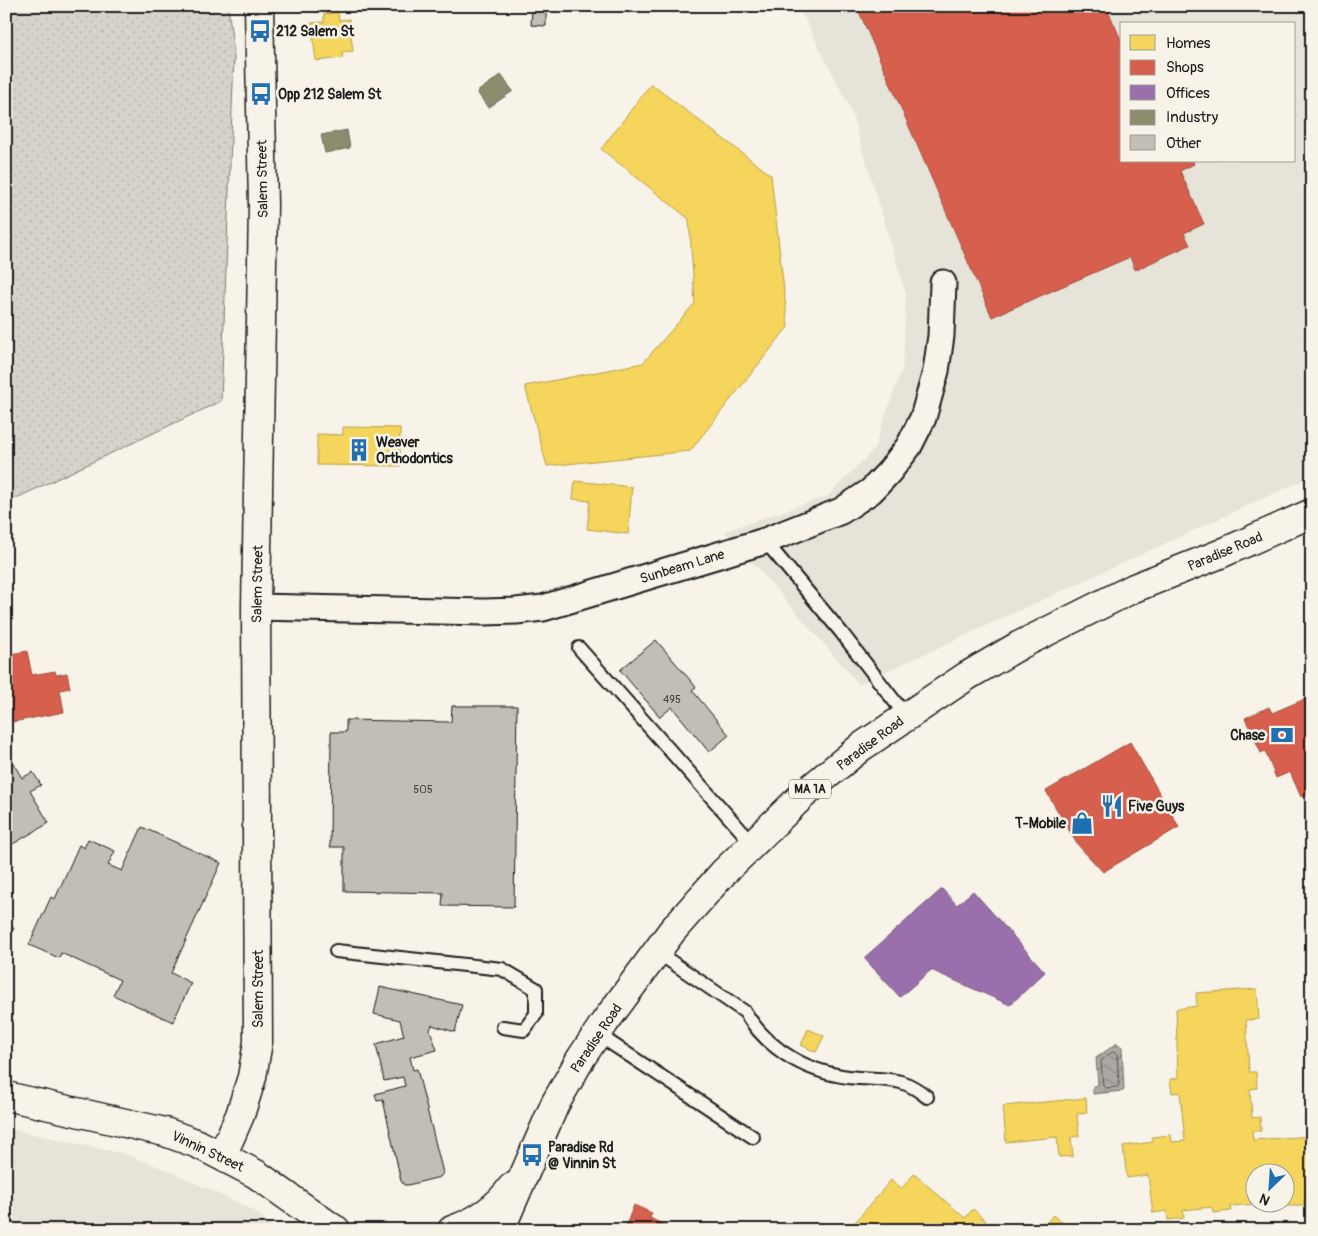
<svg xmlns="http://www.w3.org/2000/svg" width="1318" height="1236" font-family="Pangolin,sans-serif">
  <style>
    .built { fill: #e6e3d9; fill-rule: evenodd }
    .grass { fill: url(#grass-dots); stroke: #7a7874 }
    .water { fill: url(#water-waves); stroke: #72716c }
    .homes { fill: #f6d55c; stroke: #b59e49 }
    .shops { fill: #d6604d; stroke: #9e4c3e }
    .offices { fill: #9970ab; stroke: #745780 }
    .industry { fill: #8c8c6e; stroke: #6a6a55 }
    .lines { fill: none; stroke-linecap: round; stroke-linejoin: round }
    .shore { stroke: #565452; stroke-width: 1 }
    .building { fill: #c0beb5; stroke: #1c1c1c }
    .lane-casing { stroke: #1c1c1c; stroke-width: 16 }
    .street-casing { stroke: #1c1c1c; stroke-width: 29 }
    .secondary-casing { stroke: #1c1c1c; stroke-width: 31 }
    .primary-casing { stroke: #1c1c1c; stroke-width: 31 }
    .highway-casing { stroke: #1c1c1c; stroke-width: 31 }
    .lane { stroke: #f7f3e8; stroke-width: 12 }
    .street { stroke: #f7f3e8; stroke-width: 25 }
    .secondary { stroke: #f7f3e8; stroke-width: 28 }
    .primary { stroke: #f7f3e8; stroke-width: 28 }
    .highway { stroke: #f7f3e8; stroke-width: 28 }
    .labels { text-anchor: middle; stroke-width: 5; stroke-linejoin: round; paint-order: stroke }
    .number-label { font-size: 11px; fill: #454442 }
    .shield { fill: #f7f3e8; stroke: #5e5c59; stroke-width: 1 }
    .shield-label { font-size: 12px; font-weight: bold; fill: #1c1c1c }
    .poi-label { font-size: 14px; font-weight: bold; fill: #1c1c1c; stroke: #f7f3e8; text-anchor: start }
    .street-label { font-size: 14px; fill: #1c1c1c; stroke: #f7f3e8 }
  </style>
  <defs>
    <pattern id="grass-dots" width="8" height="8" patternUnits="userSpaceOnUse" patternTransform="scale(1.25)"><rect width="8" height="8" fill="#d7d3cb"/><path d="M2 2h.1M6 6h.1" fill="none" stroke="#b8b5ae" stroke-width="1.8" stroke-linecap="round"/></pattern>
    <pattern id="water-waves" width="16" height="10" patternUnits="userSpaceOnUse" patternTransform="scale(1.25)"><rect width="16" height="10" fill="#aca9a2"/><path d="M0 5q4-4 8 0t8 0" fill="none" stroke="#8b8983"/></pattern>
  </defs>
  <rect width="100%" height="100%" fill="#f7f3e8"/>
  <filter id="ink" filterUnits="userSpaceOnUse"><feTurbulence type="fractalNoise" baseFrequency=".02" numOctaves="2"/><feDisplacementMap in="SourceGraphic" scale="10" xChannelSelector="R" yChannelSelector="G"/><feConvolveMatrix kernelMatrix="1 2 1 2 8 2 1 2 1" color-interpolation-filters="sRGB"/></filter>
  <g filter="url(#ink)">
    <!-- built -->
    <g class="built">
      <path d="M 798,6 L 1312,6 L 1312,476 L 859,684 L 725,531 L 828,496 L 874,449 L 903,365 L 906,294 L 850,108 ZM 1122,24 L 1294,24 L 1294,161 L 1122,161 Z"/>
      <polygon points="6,1128 124,1154 170,1171 251,1209 277,1230 6,1230"/>
    </g>
    <!-- grass -->
    <polygon class="grass" points="6,6 228,6 234,57 221,401 6,503"/>
    <!-- water -->
    <polygon class="water" points="1117,1043 1122,1047 1124,1090 1123,1091 1093,1094 1093,1086 1098,1085 1096,1058"/>
    <!-- homes -->
    <g class="homes">
      <polygon points="338,12 339,20 349,19 353,51 342,52 343,58 316,61 311,23 324,22 324,14"/>
      <polygon points="651,84 771,175 788,327 690,451 547,466 525,386 643,363 695,303 689,219 601,149"/>
      <polygon points="343,427 400,428 400,466 317,465 317,434 343,435"/>
      <polygon points="575,481 632,487 628,534 587,529 590,501 573,499"/>
      <polygon points="1257,989 1259,1019 1246,1020 1249,1072 1256,1072 1257,1088 1250,1089 1252,1118 1260,1117 1261,1131 1252,1131 1253,1140 1312,1136 1312,1199 1304,1200 1304,1206 1286,1206 1286,1174 1256,1174 1256,1204 1230,1206 1231,1211 1213,1213 1212,1207 1183,1210 1184,1218 1168,1220 1167,1211 1153,1213 1148,1175 1127,1178 1123,1146 1153,1142 1152,1137 1171,1135 1172,1142 1185,1141 1180,1092 1172,1093 1170,1079 1178,1078 1176,1009 1197,1006 1196,993"/>
      <polygon points="808,1029 824,1036 816,1052 801,1045"/>
      <polygon points="1086,1098 1087,1113 1077,1114 1079,1136 1071,1137 1073,1156 1059,1157 1057,1137 1006,1142 1003,1106"/>
      <polygon points="914,1174 965,1218 973,1209 986,1221 979,1228 980,1230 854,1230 851,1227 891,1180 901,1189"/>
      <polygon points="1053,1215 1071,1230 1041,1230"/>
    </g>
    <!-- shops -->
    <g class="shops">
      <polygon points="1106,6 1122,42 1122,161 1193,161 1194,164 1180,171 1204,224 1184,233 1190,245 1135,270 1130,257 992,317 857,7"/>
      <polygon points="27,651 32,675 55,671 56,675 67,673 70,688 60,690 64,712 13,722 6,686 6,655"/>
      <polygon points="1312,696 1312,793 1301,797 1290,772 1276,778 1265,751 1261,753 1245,718 1269,707 1272,713"/>
      <polygon points="1130,742 1179,827 1103,872 1077,844 1046,791"/>
      <polygon points="634,1205 652,1213 650,1218 674,1230 624,1230"/>
    </g>
    <!-- offices -->
    <polygon class="offices" points="942,889 957,905 973,891 1045,972 1010,1005 931,970 900,997 864,958"/>
    <!-- industry -->
    <g class="industry">
      <polygon points="501,75 513,91 488,108 477,92"/>
      <polygon points="347,130 350,148 325,153 321,135"/>
    </g>
    <g class="lines">
      <!-- shore -->
      <polygon class="shore" points="1113,1052 1117,1054 1119,1085 1117,1087 1105,1088 1103,1086 1101,1061"/>
    </g>
    <!-- building -->
    <g class="building">
      <polygon points="532,8 546,8 546,26 531,25"/>
      <polygon points="656,640 696,687 692,690 729,735 709,752 672,707 660,717 620,670"/>
      <polygon points="452,706 517,706 514,907 442,906 443,893 344,891 344,847 330,847 331,732 346,732 346,720 451,722"/>
      <polygon points="6,751 22,778 33,772 41,785 30,791 49,823 6,848"/>
      <polygon points="142,827 221,863 171,973 191,983 173,1022 113,995 120,980 61,953 59,958 29,945 51,897 55,899 79,845 84,848 88,839 115,851 108,865 122,871"/>
      <polygon points="6,918 14,929 6,934"/>
      <polygon points="380,987 462,1005 455,1032 432,1025 430,1030 437,1050 410,1057 413,1070 417,1069 443,1173 440,1177 408,1185 404,1185 401,1181 383,1100 377,1101 375,1094 405,1086 403,1077 384,1081 376,1044 404,1036 400,1020 374,1014"/>
    </g>
    <g class="lines">
      <defs>
        <g id="lane">
          <polyline points="765,541 841,632 906,716"/>
          <polyline points="579,648 752,843"/>
          <polyline points="336,951 502,969 536,989 536,1014 524,1030 503,1027"/>
          <path d="M 657,952 L 745,1012 C 770,1053 812,1075 859,1078 C 889,1080 903,1077 927,1097"/>
          <polyline points="597,1034 753,1137"/>
        </g>
        <polyline id="street" points="256,607 485,612 516,611 543,608 765,541 841,511 871,491 889,472 909,446 923,418 936,371 941,336 943,283"/>
        <polyline id="secondary" points="222,1156 240,1115 252,1077 258,1042 256,607 263,206 259,6"/>
        <polyline id="primary" points="6,1096 165,1132 198,1144 256,1174 335,1230"/>
        <g id="highway">
          <polyline points="335,1230 336,1230"/>
          <path d="M 452,1230 C 476,1222 497,1208 512,1187"/>
          <polyline points="500,1230 555,1104 581,1058 605,1022 672,931 724,872 804,794 861,747 967,676 1020,645 1134,588 1220,554 1312,513"/>
        </g>
      </defs>
      <!-- lane casing -->
      <use href="#lane" class="lane-casing"/>
      <!-- street casing -->
      <use href="#street" class="street-casing"/>
      <!-- secondary casing -->
      <use href="#secondary" class="secondary-casing"/>
      <!-- primary casing -->
      <use href="#primary" class="primary-casing"/>
      <!-- highway casing -->
      <use href="#highway" class="highway-casing"/>
      <!-- lane -->
      <use href="#lane" class="lane"/>
      <!-- street -->
      <use href="#street" class="street"/>
      <!-- secondary -->
      <use href="#secondary" class="secondary"/>
      <!-- primary -->
      <use href="#primary" class="primary"/>
      <!-- highway -->
      <use href="#highway" class="highway"/>
    </g>
  </g>
  <!-- icons -->
  <defs>
    <symbol id="bus-bare" viewBox="-9 -9 18 18"><path d="M-5-6H5V4H4V6H2V4H-2V6H-4V4H-5ZM-3.5-4V0h7V-4ZM-3.5 1.2v1.5H-2V1.2ZM2 1.2v1.5H3.5V1.2Z" fill="#1f6fb2" stroke="#f7f3e8" stroke-width="2.5" paint-order="stroke"/></symbol>
    <symbol id="building-bare" viewBox="-9 -9 18 18"><path d="M-4-6H4V6H1V3H-1V6H-4ZM-2.5-4.3h1.7v1.8h-1.7ZM.8-4.3h1.7v1.8H.8ZM-2.5-1h1.7V.8h-1.7ZM.8-1h1.7V.8H.8Z" fill="#1f6fb2" stroke="#f7f3e8" stroke-width="2.5" paint-order="stroke"/></symbol>
    <symbol id="bank-bare" viewBox="-9 -9 18 18"><path d="M-6-4H6V4H-6ZM0-2.3a2.3 2.3 0 1 0 0 4.6a2.3 2.3 0 1 0 0-4.6Z" fill="#1f6fb2" stroke="#f7f3e8" stroke-width="2.5" paint-order="stroke"/></symbol>
    <symbol id="restaurant-bare" viewBox="-9 -9 18 18"><path d="M-5-6h1v4h1v-4h1v4h1v-4h1v5L-1.5 .5V6h-2V.5L-5-1ZM5-6V6H3V1.5H1.5Q1.5-4 5-6Z" fill="#1f6fb2" stroke="#f7f3e8" stroke-width="2.5" paint-order="stroke"/></symbol>
    <symbol id="shop-bare" viewBox="-9 -9 18 18"><path d="M-5-2.5h2.3a2.7 3.5 0 0 1 5.4 0H5L5.5 6h-11ZM-1.5-2.5h3a1.5 2.3 0 0 0-3 0Z" fill="#1f6fb2" stroke="#f7f3e8" stroke-width="2.5" paint-order="stroke"/></symbol>
  </defs>
  <g fill-rule="evenodd">
    <use href="#bus-bare" x="244" y="15" width="32" height="32"/>
    <use href="#bus-bare" x="245" y="78" width="32" height="32"/>
    <use href="#building-bare" x="343" y="434" width="32" height="32"/>
    <use href="#bank-bare" x="1266" y="719" width="32" height="32"/>
    <use href="#restaurant-bare" x="1096" y="790" width="32" height="32"/>
    <use href="#shop-bare" x="1066" y="807" width="32" height="32"/>
    <use href="#bus-bare" x="516" y="1139" width="32" height="32"/>
  </g>
  <g class="labels">
    <!-- number labels -->
    <g class="number-label">
      <text x="672" y="703">495</text>
      <text x="423" y="793">505</text>
    </g>
    <!-- shield labels -->
    <rect class="shield" x="789" y="779.5" width="42" height="19" rx="4"/>
    <g class="shield-label">
      <text x="810" y="793">MA 1A</text>
    </g>
    <!-- poi labels -->
    <g class="poi-label">
      <text x="276" y="36">212 Salem St</text>
      <text x="278" y="99">Opp 212 Salem St</text>
      <text x="376" y="447">Weaver<tspan x="376" dy="16">Orthodontics</tspan></text>
      <text x="1265" y="740" text-anchor="end">Chase</text>
      <text x="1128" y="811">Five Guys</text>
      <text x="1066" y="828" text-anchor="end">T-Mobile</text>
      <text x="548" y="1152">Paradise Rd<tspan x="548" dy="16">@ Vinnin St</tspan></text>
    </g>
    <!-- street labels -->
    <g class="street-label">
      <text transform="translate(262 179) rotate(-91)" y="5">Salem Street</text>
      <text transform="translate(1225 551) rotate(-23)" y="5">Paradise Road</text>
      <text transform="translate(682 566) rotate(-17)" y="5">Sunbeam Lane</text>
      <text transform="translate(257 584) rotate(-89)" y="5">Salem Street</text>
      <text transform="translate(870 743) rotate(-37)" y="5">Paradise Road</text>
      <text transform="translate(258 989) rotate(-90)" y="5">Salem Street</text>
      <text transform="translate(596 1038) rotate(-56)" y="5">Paradise Road</text>
      <text transform="translate(208 1151) rotate(25)" y="5">Vinnin Street</text>
    </g>
  </g>
  <!-- margin -->
  <rect width="1318" height="1236" fill="none" stroke="#f7f3e8" stroke-width="25"/>
  <rect x="12" y="12" width="1293" height="1211" fill="none" stroke="#1c1c1c" stroke-width="2" filter="url(#ink)"/>
  <!-- legend -->
  <rect x="1120" y="22" width="175" height="140" fill="#f7f3e8" stroke="#9f9d96"/>
  <rect x="1130" y="35" width="25" height="15" fill="#f6d55c" stroke="#9f9d96"/>
  <text x="1166" y="48" font-size="15" fill="#1c1c1c">Homes</text>
  <rect x="1130" y="60" width="25" height="15" fill="#d6604d" stroke="#9f9d96"/>
  <text x="1166" y="72" font-size="15" fill="#1c1c1c">Shops</text>
  <rect x="1130" y="85" width="25" height="15" fill="#9970ab" stroke="#9f9d96"/>
  <text x="1166" y="98" font-size="15" fill="#1c1c1c">Offices</text>
  <rect x="1130" y="110" width="25" height="15" fill="#8c8c6e" stroke="#9f9d96"/>
  <text x="1166" y="122" font-size="15" fill="#1c1c1c">Industry</text>
  <rect x="1130" y="135" width="25" height="15" fill="#c0beb5" stroke="#9f9d96"/>
  <text x="1166" y="148" font-size="15" fill="#1c1c1c">Other</text>
  <!-- north arrow -->
  <g transform="translate(1270 1188) rotate(205)"><circle r="24" fill="#f7f3e8" stroke="#9f9d96"/>
  <path d="M0-4L9 19L0 12L-9 19Z" fill="#1f6fb2"/>
  <text y="-8" font-size="14" font-weight="bold" text-anchor="middle" fill="#1c1c1c">N</text>
  </g>
</svg>
